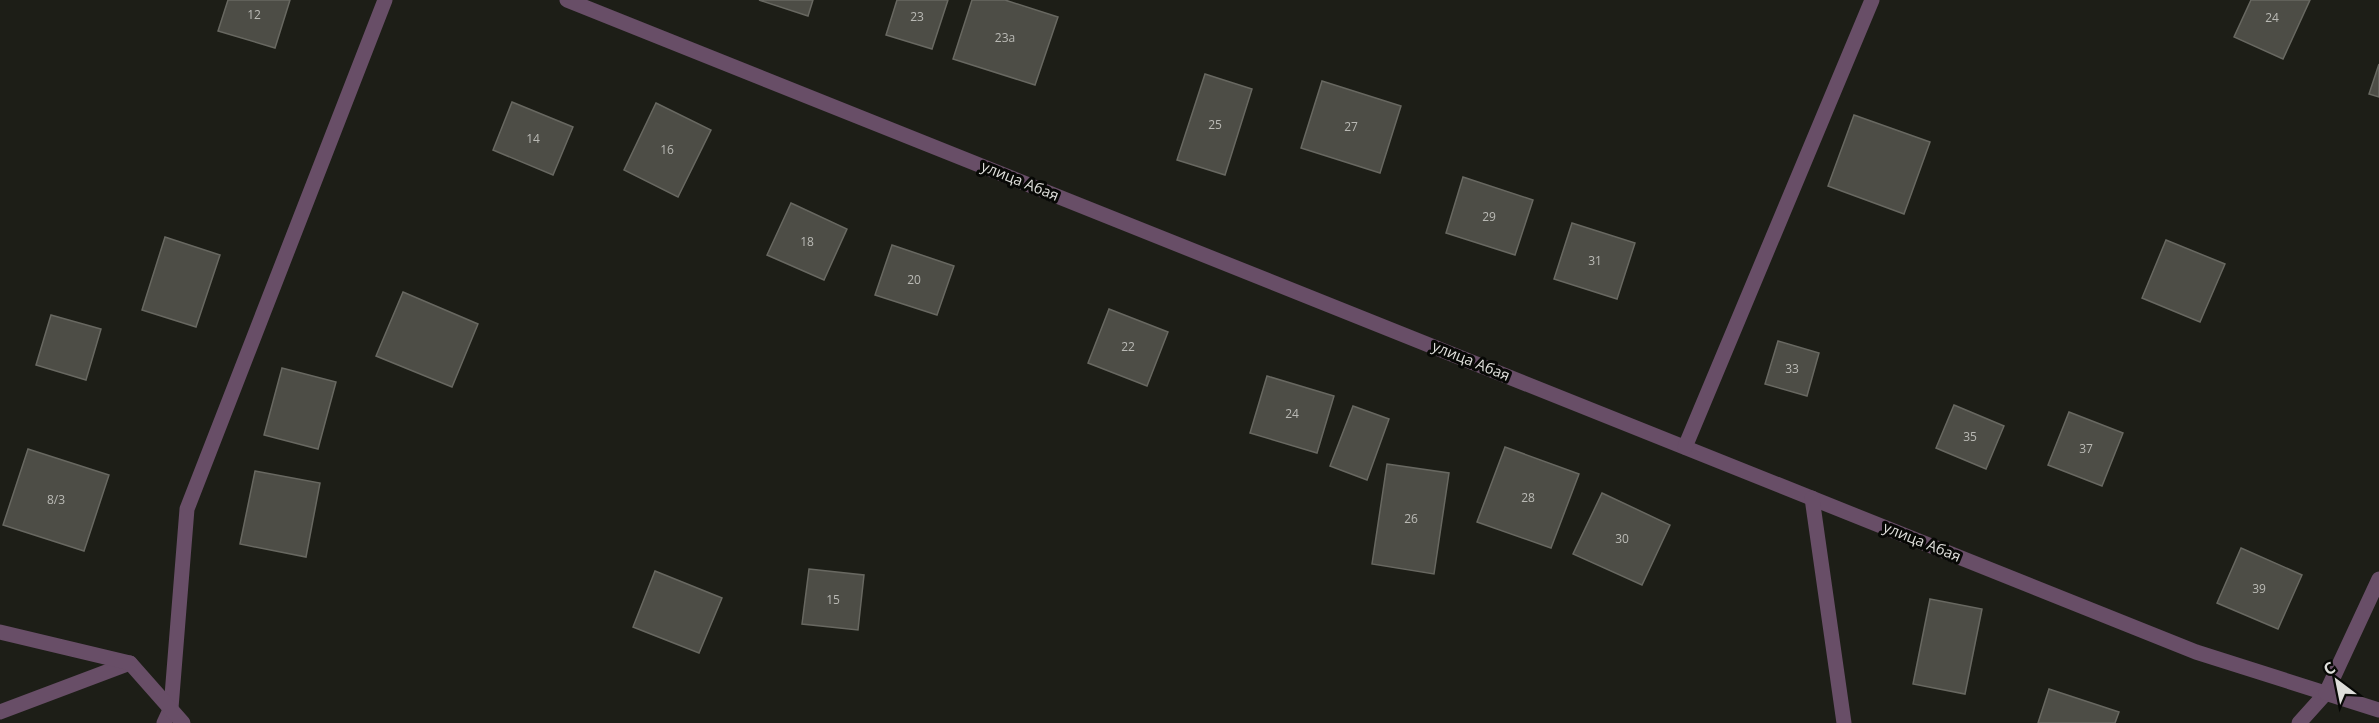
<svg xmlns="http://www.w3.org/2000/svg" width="2379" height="723" font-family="'Open Sans',sans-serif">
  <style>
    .building { fill: #4d4d46; stroke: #686861; stroke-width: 1.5 }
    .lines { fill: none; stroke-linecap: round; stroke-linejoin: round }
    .lane { stroke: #684e67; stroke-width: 15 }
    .street { stroke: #684e67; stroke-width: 15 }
    .labels { text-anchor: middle; stroke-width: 6; stroke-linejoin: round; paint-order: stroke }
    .number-label { font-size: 12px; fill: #babab5 }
    .street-label { font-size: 15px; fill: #dededa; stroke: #070805 }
  </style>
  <rect width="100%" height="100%" fill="#1d1e17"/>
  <!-- building -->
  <g class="building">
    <polygon points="228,0 290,0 275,48 218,31"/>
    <polygon points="759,0 813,0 808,16"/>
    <polygon points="897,0 948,0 932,49 886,35"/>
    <polygon points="972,0 1005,0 1058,17 1035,85 953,59"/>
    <polygon points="2251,0 2310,0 2283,59 2234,37"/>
    <polygon points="2379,64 2379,97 2369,94"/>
    <polygon points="1205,74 1252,89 1225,175 1177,160"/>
    <polygon points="1322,81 1401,106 1380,173 1301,148"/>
    <polygon points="512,102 573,127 553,175 493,150"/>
    <polygon points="656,103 711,130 678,197 624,170"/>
    <polygon points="1854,115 1930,142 1904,214 1828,186"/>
    <polygon points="1463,177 1533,200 1515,255 1446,233"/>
    <polygon points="791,203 847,229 824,280 767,255"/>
    <polygon points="1572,223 1635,243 1617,299 1554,279"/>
    <polygon points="165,237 220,255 196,327 142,310"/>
    <polygon points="2166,240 2225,264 2200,322 2142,298"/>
    <polygon points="892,245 954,266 937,315 875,295"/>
    <polygon points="403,292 478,324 452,387 376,356"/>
    <polygon points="1109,309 1168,332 1147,386 1088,363"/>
    <polygon points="51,315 101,329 86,380 36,365"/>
    <polygon points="1778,341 1819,353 1807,396 1765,384"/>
    <polygon points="282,368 336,382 318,449 264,435"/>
    <polygon points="1267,376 1334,396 1317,453 1250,433"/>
    <polygon points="1954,405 2004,426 1986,469 1936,448"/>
    <polygon points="1353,406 1389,419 1367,480 1330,466"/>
    <polygon points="2069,412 2123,433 2102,486 2048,465"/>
    <polygon points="1505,447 1579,474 1551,548 1477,522"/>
    <polygon points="28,449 109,475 84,551 3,525"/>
    <polygon points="1387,464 1449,473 1434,574 1372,564"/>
    <polygon points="255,471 320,483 306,557 240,544"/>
    <polygon points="1602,493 1670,525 1642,585 1573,554"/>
    <polygon points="2241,548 2302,575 2278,629 2217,603"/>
    <polygon points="809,569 864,575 858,630 802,624"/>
    <polygon points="655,571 722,598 699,653 633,627"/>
    <polygon points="1930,599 1982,609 1965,694 1913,684"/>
    <polygon points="2049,689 2119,712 2115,723 2038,723"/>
  </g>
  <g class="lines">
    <!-- lane -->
    <g class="lane">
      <polyline points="0,712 130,663"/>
      <polyline points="164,723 171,708 187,509 385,0"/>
      <polyline points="2299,723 2326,693"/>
    </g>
    <!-- street -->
    <g class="street">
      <polyline points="567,0 2196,652 2379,710"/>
      <polyline points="1685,447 1872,0"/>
      <polyline points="1812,498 1844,723"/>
      <polyline points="0,632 130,663 183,723"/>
      <polyline points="2326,693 2379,579"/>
    </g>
  </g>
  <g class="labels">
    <!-- number labels -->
    <g class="number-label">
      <text x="254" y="19">12</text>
      <text x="917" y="21">23</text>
      <text x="2272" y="22">24</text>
      <text x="1005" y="42">23а</text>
      <text x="1215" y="129">25</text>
      <text x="1351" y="131">27</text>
      <text x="533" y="143">14</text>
      <text x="667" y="154">16</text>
      <text x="1489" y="221">29</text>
      <text x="807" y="246">18</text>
      <text x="1595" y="265">31</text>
      <text x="914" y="284">20</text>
      <text x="1128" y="351">22</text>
      <text x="1792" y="373">33</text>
      <text x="1292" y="418">24</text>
      <text x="1970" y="441">35</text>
      <text x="2086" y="453">37</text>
      <text x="1528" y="502">28</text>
      <text x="56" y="504">8/3</text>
      <text x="1411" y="523">26</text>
      <text x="1622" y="543">30</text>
      <text x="2259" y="593">39</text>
      <text x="833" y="604">15</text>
    </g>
    <!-- street labels -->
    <g class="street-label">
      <text transform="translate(1020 181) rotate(22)" y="5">улица Абая</text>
      <text transform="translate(1471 361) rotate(22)" y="5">улица Абая</text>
      <text transform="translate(1922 542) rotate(22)" y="5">улица Абая</text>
    </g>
  </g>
  <!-- north arrow -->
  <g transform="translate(2337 681) rotate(328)" stroke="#070805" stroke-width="4.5" paint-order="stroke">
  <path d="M0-4.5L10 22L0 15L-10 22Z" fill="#dededa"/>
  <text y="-9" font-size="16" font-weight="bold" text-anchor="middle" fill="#dededa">С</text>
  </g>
</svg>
